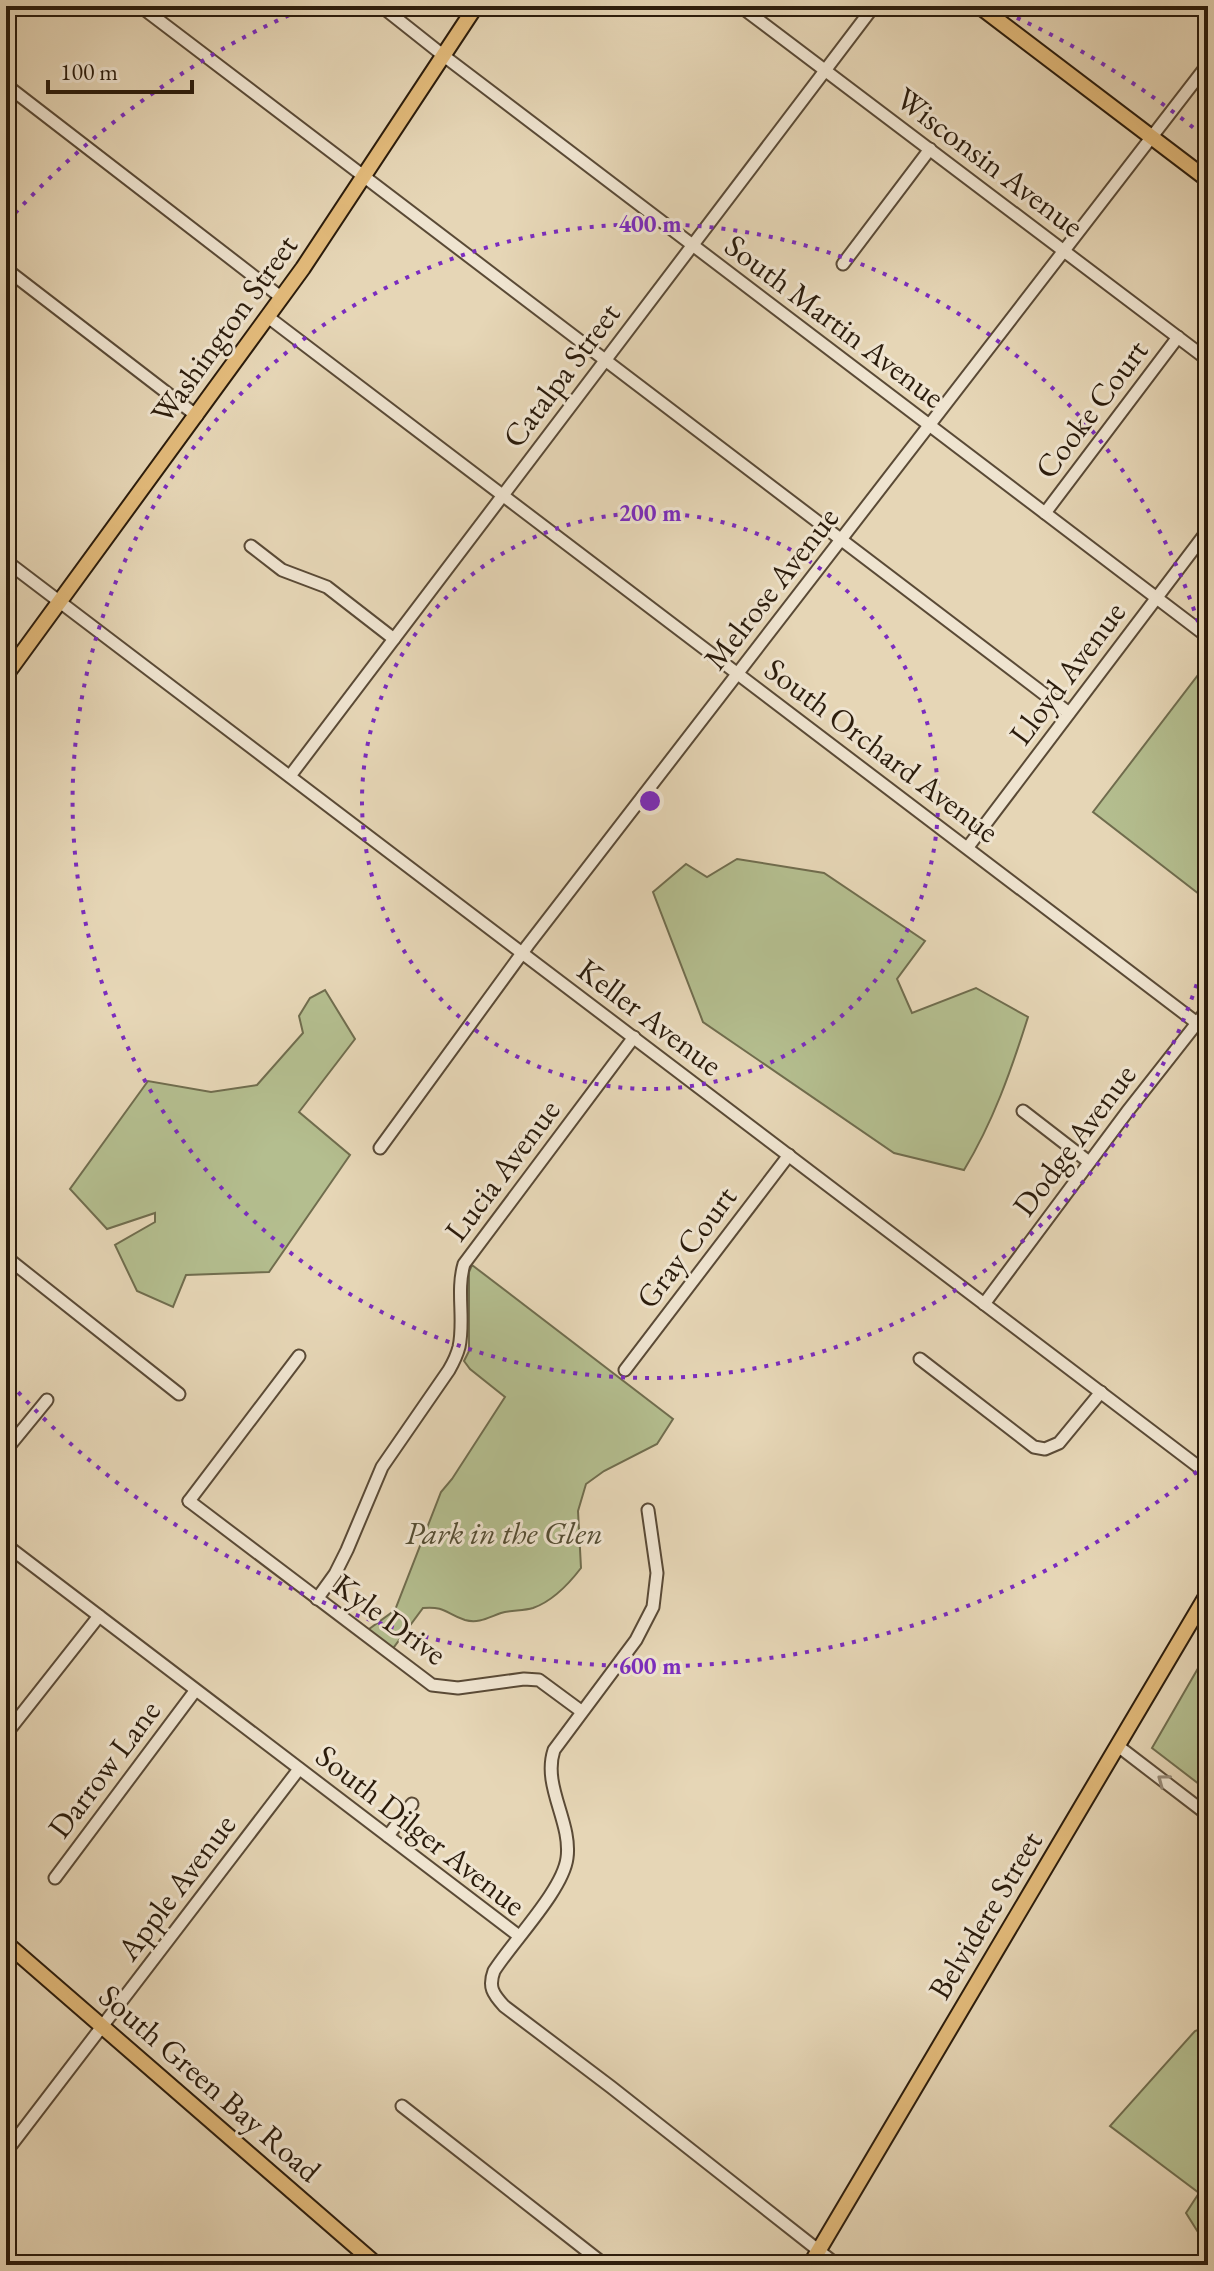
<svg xmlns="http://www.w3.org/2000/svg" width="1214" height="2271" font-family="'EB Garamond',serif">
  <style>
    .green { fill: #b4be8f; stroke: #706d4e; stroke-width: 2 }
    .lines { fill: none; stroke-linecap: round; stroke-linejoin: round }
    .minor-casing { stroke: #5a4a36; stroke-width: 15 }
    .major-casing { stroke: #2b1c0c; stroke-width: 18 }
    .minor { stroke: #efe4d0; stroke-width: 11 }
    .major { stroke: #e3bb7b; stroke-width: 14 }
    .oneway { stroke: #978a78 }
    .ring { fill: none; stroke: #7b2cbf; stroke-width: 4; stroke-dasharray: 4 8 }
    .labels { text-anchor: middle; stroke-width: 6; stroke-linejoin: round; paint-order: stroke }
    .street-label { font-size: 32px; fill: #2b1c0c; stroke: #efe4d0 }
    .park-label { font-size: 32px; font-style: italic; fill: #544d33; stroke: #efe4d0 }
    .centre { fill: #7b2cbf; stroke: #efe4d0; stroke-width: 4 }
    .ring-label { font-size: 24px; text-anchor: middle; font-weight: bold; fill: #7b2cbf; stroke: #efe4d0; stroke-width: 6; stroke-linejoin: round; paint-order: stroke }
  </style>
  <rect width="100%" height="100%" fill="#e6d6b6"/>
  <filter id="stains"><feTurbulence type="fractalNoise" baseFrequency=".0025" numOctaves="4"/><feColorMatrix values="0 0 0 0 .2 0 0 0 0 .09 0 0 0 0 .02 0 0 0 .5 -.17"/></filter>
  <radialGradient id="worn" r=".72"><stop offset=".6" stop-color="#630" stop-opacity="0"/><stop offset="1" stop-color="#630" stop-opacity=".3"/></radialGradient>
  <!-- green -->
  <g class="green">
    <polygon points="1208,662 1208,901 1093,812"/>
    <path d="M 737,859 L 824,873 L 925,941 L 897,979 L 912,1013 L 976,988 L 1028,1017 C 1011,1071 993,1122 964,1170 L 894,1153 L 703,1022 L 653,892 L 686,864 L 707,877 Z"/>
    <polygon points="325,990 355,1039 299,1112 350,1155 269,1272 186,1275 173,1307 137,1291 115,1245 155,1222 155,1213 107,1229 70,1189 148,1081 211,1092 257,1085 303,1033 299,1016 310,998"/>
    <path d="M 472,1265 L 673,1419 L 657,1444 L 604,1471 L 586,1484 L 578,1511 L 581,1568 C 568,1585 553,1601 533,1608 C 523,1611 511,1610 501,1613 C 489,1617 479,1624 465,1620 C 446,1614 446,1606 423,1608 L 391,1651 L 365,1632 L 395,1610 L 441,1492 L 452,1479 L 505,1397 L 470,1369 L 464,1361 L 469,1351 L 469,1272 Z"/>
    <polygon points="1208,1651 1208,1791 1152,1748"/>
    <polygon points="1208,2026 1208,2248 1186,2213 1199,2193 1110,2126 1195,2031"/>
  </g>
  <g class="lines">
    <defs>
      <g id="minor">
        <polyline points="140,6 1069,713"/>
        <polyline points="381,6 444,56 1208,637"/>
        <polyline points="740,6 1208,360"/>
        <polyline points="6,85 282,298"/>
        <polyline points="843,264 930,149"/>
        <polyline points="6,269 197,416"/>
        <polyline points="268,317 1197,1023"/>
        <polyline points="1045,513 1178,337"/>
        <polyline points="251,546 282,570 327,587 394,639"/>
        <polyline points="6,561 1208,1474"/>
        <polyline points="290,776 874,6"/>
        <polyline points="968,847 1208,530"/>
        <polyline points="1023,1111 1089,1162"/>
        <polyline points="380,1148 528,945 1208,64"/>
        <polyline points="6,1257 179,1394"/>
        <polyline points="984,1304 1127,1112 1208,1009"/>
        <polyline points="920,1359 1034,1447 1045,1449 1059,1443 1101,1392"/>
        <polyline points="625,1370 789,1155"/>
        <polyline points="6,1450 47,1400"/>
        <polyline points="189,1501 432,1685 458,1688 524,1679 539,1680 581,1711"/>
        <polyline points="189,1501 299,1356"/>
        <path d="M 648,1510 L 657,1573 L 653,1607 L 636,1640 L 554,1750 C 542,1786 572,1822 567,1858 C 563,1890 513,1941 494,1971 C 488,1987 493,1994 504,2006 L 611,2087 L 837,2265"/>
        <polyline points="6,1545 519,1936"/>
        <path d="M 317,1599 L 335,1574 L 347,1550 L 382,1467 L 449,1370 C 453,1363 457,1355 459,1347 C 465,1320 456,1291 464,1264 L 634,1037"/>
        <polyline points="6,1734 99,1616"/>
        <polyline points="1118,1746 1208,1815"/>
        <polyline points="388,1836 412,1804"/>
        <polyline points="55,1878 195,1691"/>
        <polyline points="402,2106 605,2265"/>
        <polyline points="6,2152 299,1769"/>
      </g>
      <g id="major">
        <polyline points="979,6 1208,180"/>
        <polyline points="6,675 303,268 476,6"/>
        <polyline points="6,1943 377,2265"/>
        <polyline points="810,2265 1208,1593"/>
      </g>
    </defs>
    <!-- minor casing -->
    <use href="#minor" class="minor-casing"/>
    <!-- major casing -->
    <use href="#major" class="major-casing"/>
    <!-- minor -->
    <use href="#minor" class="minor"/>
    <!-- major -->
    <use href="#major" class="major"/>
  </g>
  <!-- one-way arrows -->
  <defs><path id="oneway-chevron" d="M-2-3.5L2.5 0L-2 3.5" fill="none" stroke-width="1.6" stroke-linecap="round" stroke-linejoin="round" transform="scale(2)"/></defs>
  <use class="oneway" href="#oneway-chevron" transform="translate(1163 1780) rotate(-143)"/>
  <!-- distance rings -->
  <g class="ring">
    <circle cx="650" cy="801" r="288"/>
    <path d="M1207 950A577 577 0 1 1 1207 652"/>
    <path d="M1206 1464A865 865 0 0 1 7 1380M7 222A865 865 0 0 1 305 8M995 8A865 865 0 0 1 1206 138"/>
  </g>
  <g class="labels">
    <!-- street labels -->
    <g class="street-label">
      <text transform="translate(990 162) rotate(37)" y="11">Wisconsin Avenue</text>
      <text transform="translate(835 321) rotate(37)" y="11">South Martin Avenue</text>
      <text transform="translate(224 329) rotate(-54)" y="11">Washington Street</text>
      <text transform="translate(561 375) rotate(-53)" y="11">Catalpa Street</text>
      <text transform="translate(1091 409) rotate(-53)" y="11">Cooke Court</text>
      <text transform="translate(771 588) rotate(-52)" y="11">Melrose Avenue</text>
      <text transform="translate(1067 673) rotate(-53)" y="11">Lloyd Avenue</text>
      <text transform="translate(882 750) rotate(37)" y="11">South Orchard Avenue</text>
      <text transform="translate(650 1017) rotate(37)" y="11">Keller Avenue</text>
      <text transform="translate(1074 1140) rotate(-53)" y="11">Dodge Avenue</text>
      <text transform="translate(502 1170) rotate(-53)" y="11">Lucia Avenue</text>
      <text transform="translate(686 1247) rotate(-53)" y="11">Gray Court</text>
      <text transform="translate(390 1619) rotate(36)" y="11">Kyle Drive</text>
      <text transform="translate(104 1769) rotate(-53)" y="11">Darrow Lane</text>
      <text transform="translate(421 1830) rotate(38)" y="11">South Dilger Avenue</text>
      <text transform="translate(176 1887) rotate(-53)" y="11">Apple Avenue</text>
      <text transform="translate(985 1915) rotate(-59)" y="11">Belvidere Street</text>
      <text transform="translate(210 2083) rotate(41)" y="11">South Green Bay Road</text>
    </g>
    <!-- park labels -->
    <g class="park-label">
      <text x="504" y="1544">Park in the Glen</text>
    </g>
  </g>
  <circle cx="650" cy="801" r="12" class="centre"/>
  <g class="ring-label">
    <text x="650" y="232">400 m</text>
    <text x="650" y="521">200 m</text>
    <text x="650" y="1674">600 m</text>
  </g>
  <!-- margin -->
  <rect width="1214" height="2271" fill="none" stroke="#e6d6b6" stroke-width="32"/>
  <rect x="8" y="8" width="1198" height="2255" fill="none" stroke="#2b1c0c" stroke-width="4"/>
  <rect x="16" y="16" width="1182" height="2239" fill="none" stroke="#2b1c0c" stroke-width="2"/>
  <!-- scale -->
  <path d="M48 80v12h144v-12" fill="none" stroke="#2b1c0c" stroke-width="4"/>
  <text x="60" y="80" font-size="24" fill="#2b1c0c" stroke="#efe4d0" stroke-width="6" paint-order="stroke">100 m</text>
  <rect width="100%" height="100%" filter="url(#stains)"/>
  <rect width="100%" height="100%" fill="url(#worn)"/>
</svg>
